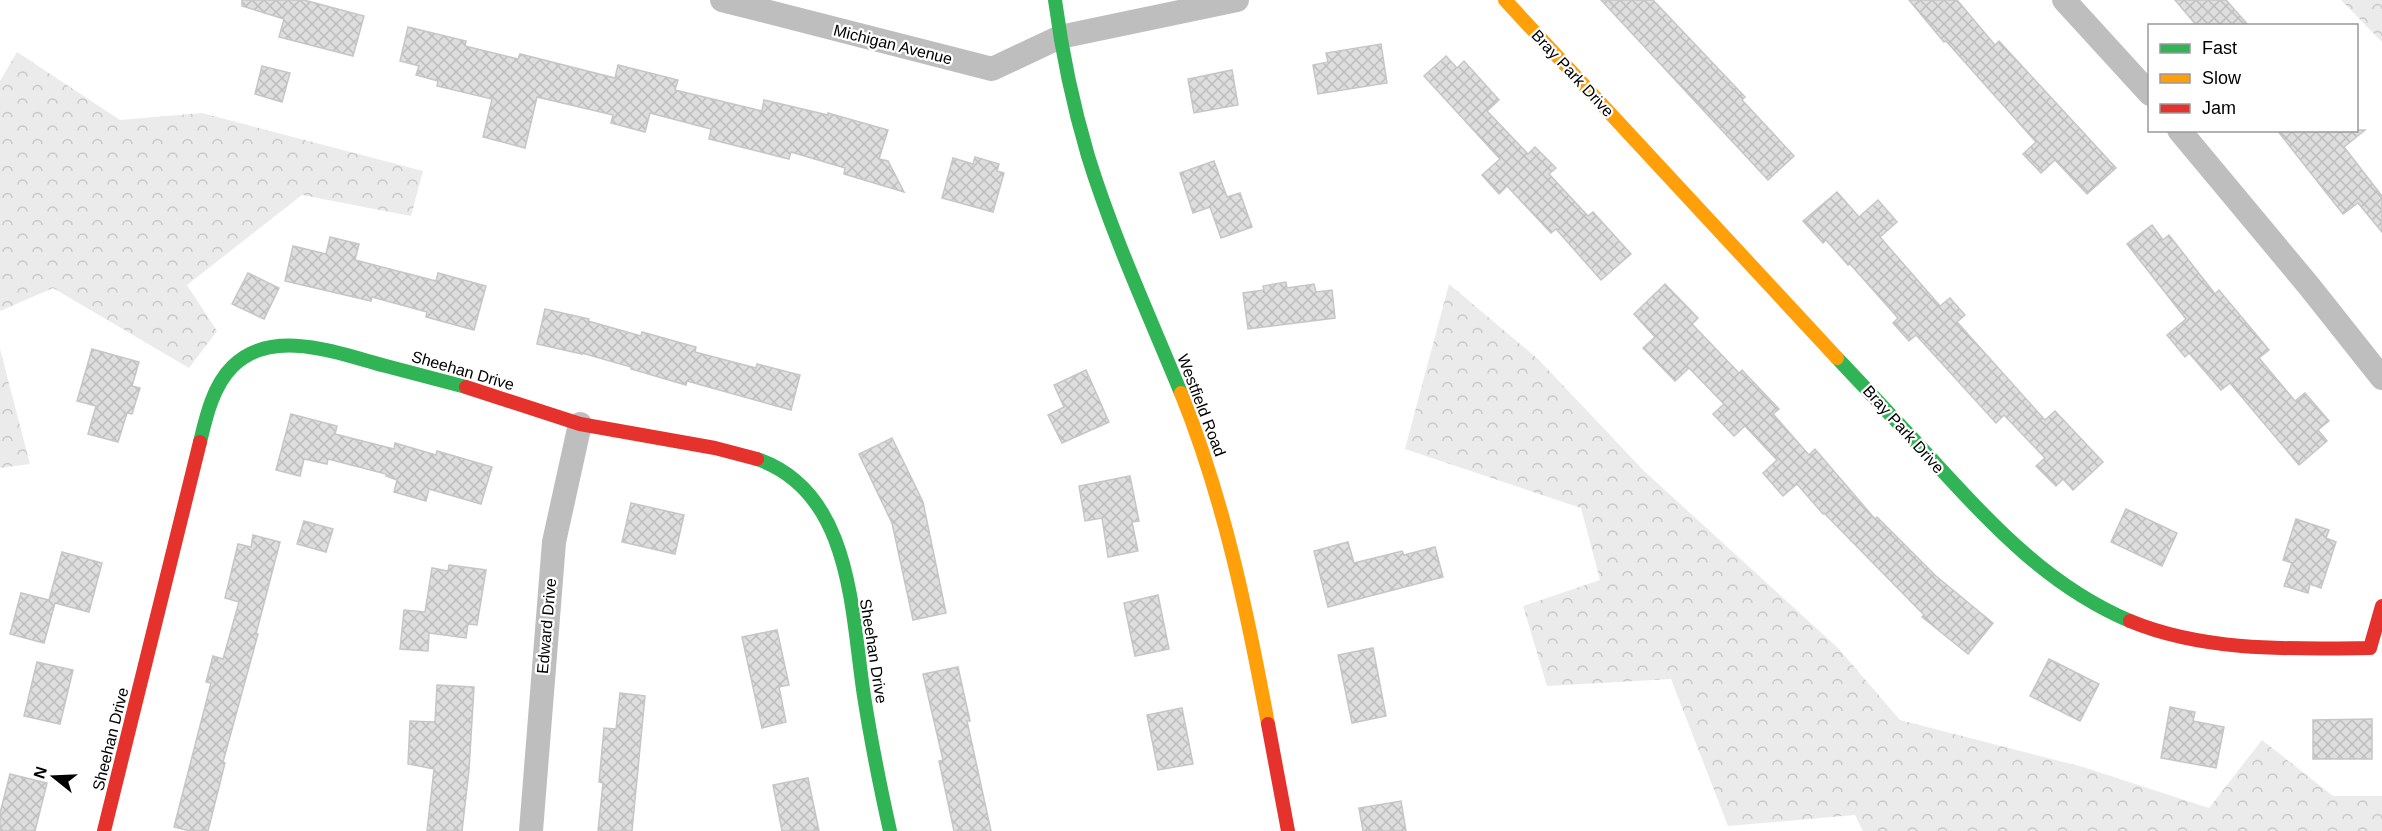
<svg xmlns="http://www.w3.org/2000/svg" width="2382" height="831" font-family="Arial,sans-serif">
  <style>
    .forest { fill: url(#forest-crowns) }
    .building { fill: url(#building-cross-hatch); stroke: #c6c6c6; stroke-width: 1.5 }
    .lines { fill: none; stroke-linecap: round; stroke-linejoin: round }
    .street { stroke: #bebebe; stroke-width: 24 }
    .fast { stroke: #30b455; stroke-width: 14 }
    .slow { stroke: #ff9f0a; stroke-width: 14 }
    .jam { stroke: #e5322d; stroke-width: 14 }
    .labels { text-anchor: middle; stroke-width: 4.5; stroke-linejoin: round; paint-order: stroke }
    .street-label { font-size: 16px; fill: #000; stroke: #fff }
  </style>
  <defs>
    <pattern id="forest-crowns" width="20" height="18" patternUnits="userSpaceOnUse" patternTransform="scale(1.5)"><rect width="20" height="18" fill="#ebebeb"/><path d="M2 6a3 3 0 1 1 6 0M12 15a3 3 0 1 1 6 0" fill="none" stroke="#c8c8c8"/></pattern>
    <pattern id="building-cross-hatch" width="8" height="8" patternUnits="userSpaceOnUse" patternTransform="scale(1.5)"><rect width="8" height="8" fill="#dedede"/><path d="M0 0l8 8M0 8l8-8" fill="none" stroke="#bdbdbd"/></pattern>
  </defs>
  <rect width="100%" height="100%" fill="#fff"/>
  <!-- forest -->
  <g class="forest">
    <polygon points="2341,0 2382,0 2382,42"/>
    <polygon points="17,52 120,120 202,113 423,171 411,216 302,195 187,285 217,331 189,368 53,288 0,311 0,81"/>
    <polygon points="1449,284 1538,359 1644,471 1838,648 1900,720 2083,767 2209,808 2262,740 2333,796 2382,796 2382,831 1863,831 1855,815 1728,826 1671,679 1547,686 1523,606 1600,580 1581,508 1405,449"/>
    <polygon points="0,349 30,464 0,468"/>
  </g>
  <!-- building -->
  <g class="building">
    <polygon points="242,0 304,0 364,16 353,56 279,37 284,19 242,6"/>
    <polygon points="1601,0 1653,0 1745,97 1742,100 1794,156 1768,180"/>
    <polygon points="1909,0 1957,0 1995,45 1999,41 2116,168 2087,194 2055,160 2041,173 2023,154 2036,142 1946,41 1944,42"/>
    <polygon points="2175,0 2226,0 2249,26 2197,26"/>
    <polygon points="408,27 466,41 465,46 518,59 520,54 615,78 618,65 678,80 675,90 762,111 764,100 828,115 828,113 888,130 879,159 888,161 904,192 844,174 845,168 791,152 789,159 709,139 711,129 650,113 645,132 611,123 613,115 537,97 525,148 483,137 492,99 437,86 438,81 416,75 419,66 400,61"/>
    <polygon points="1381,44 1387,83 1318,94 1313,65 1328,62 1326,53"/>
    <polygon points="1446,56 1457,68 1464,61 1499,100 1487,111 1528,154 1535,147 1556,168 1549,174 1588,216 1593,212 1631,254 1601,280 1556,229 1551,233 1507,186 1499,194 1482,175 1500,159 1424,76"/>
    <polygon points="262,66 290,73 282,102 255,94"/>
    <polygon points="1232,70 1238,105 1194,113 1188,79"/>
    <polygon points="2277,130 2365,130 2344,147 2382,196 2382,232 2358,203 2343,214"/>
    <polygon points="975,157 999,164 997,171 1004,173 993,212 942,198 953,158 973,164"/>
    <polygon points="1214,161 1227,197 1240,193 1252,227 1221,238 1210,207 1193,213 1180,173"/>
    <polygon points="1837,192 1859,217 1878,200 1897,222 1880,237 1940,306 1950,298 1965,315 1957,322 2045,420 2055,411 2103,462 2073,490 2063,479 2056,486 2036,466 2045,458 2004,415 1996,423 1916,335 1909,341 1893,323 1898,318 1850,264 1848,265 1826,240 1823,243 1803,221"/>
    <polygon points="2152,225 2163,240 2169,235 2215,294 2219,290 2269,350 2259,358 2295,401 2305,393 2329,421 2318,430 2327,441 2299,465 2230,383 2221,390 2189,353 2185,357 2167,335 2186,319 2127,244"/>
    <polygon points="330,237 359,244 355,260 436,281 438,273 486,286 474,330 426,317 427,312 372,297 371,301 285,281 293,246 326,254"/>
    <polygon points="248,273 279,288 264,319 232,304"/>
    <polygon points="1286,282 1287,288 1314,284 1316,292 1332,290 1335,318 1248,329 1243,293 1264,290 1263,286"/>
    <polygon points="1665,284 1698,318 1692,324 1739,373 1742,370 1779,409 1773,414 1809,455 1815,449 1875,519 1877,517 1936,576 1993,623 1968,654 1922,617 1924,615 1824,513 1823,514 1797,484 1783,496 1763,473 1777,460 1745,426 1734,436 1713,414 1724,404 1689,368 1675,381 1643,348 1655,337 1634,314"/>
    <polygon points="545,309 589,319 588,321 641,336 642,332 696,347 695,352 756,368 757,364 800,375 791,410 687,381 686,385 631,369 631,367 582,353 582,354 537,344"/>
    <polygon points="92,349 139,362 132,386 140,388 132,414 127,413 118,442 88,434 96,406 77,401"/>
    <polygon points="1086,370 1109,422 1062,443 1048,415 1064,407 1054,385"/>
    <polygon points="291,414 337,426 335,434 394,449 395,443 436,455 437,451 492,467 481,504 429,489 426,501 394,492 397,480 386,476 386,474 328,459 327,464 304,459 300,476 276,470"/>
    <polygon points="892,438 923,502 946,613 913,620 892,523 859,454"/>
    <polygon points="1130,476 1139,521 1132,522 1138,551 1108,557 1102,518 1085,521 1079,486"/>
    <polygon points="631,503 684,515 675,554 622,542"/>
    <polygon points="2126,509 2177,533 2162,566 2111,542"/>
    <polygon points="2296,519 2329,530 2326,538 2336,542 2321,588 2310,584 2308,593 2284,586 2292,563 2283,560"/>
    <polygon points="304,521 333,529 326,552 297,544"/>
    <polygon points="253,535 280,542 256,634 258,634 223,762 225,763 208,831 190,831 174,827 211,683 206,682 213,656 223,659 239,602 225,598 238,544 251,547"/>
    <polygon points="1348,542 1354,563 1402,551 1404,555 1435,547 1443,577 1328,607 1314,551"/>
    <polygon points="62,552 102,563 89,612 55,603 44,643 10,634 21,593 49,600"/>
    <polygon points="449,565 486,570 477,625 468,624 466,638 429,633 428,651 400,649 404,610 425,612 432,568 448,571"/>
    <polygon points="1158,595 1169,649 1135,656 1124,603"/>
    <polygon points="777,630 789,685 779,687 786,722 762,728 742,637"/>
    <polygon points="1373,648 1386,716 1352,723 1338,655"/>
    <polygon points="2049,659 2099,684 2080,721 2030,696"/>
    <polygon points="37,662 73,670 60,724 24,716"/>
    <polygon points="958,667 970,721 967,721 991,831 954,831 939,761 943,760 923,674"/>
    <polygon points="437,685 474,687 469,770 462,831 427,831 434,769 408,764 410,721 435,722"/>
    <polygon points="620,693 645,696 632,831 598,831 603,783 599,782 604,728 616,729"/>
    <polygon points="2170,707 2195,712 2193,721 2224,727 2216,768 2161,758"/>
    <polygon points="1182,708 1193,764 1158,770 1147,715"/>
    <polygon points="2372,719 2372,759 2313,759 2313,720"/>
    <polygon points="10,774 47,783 35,831 0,831 0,813"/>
    <polygon points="808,778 819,831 782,831 773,785"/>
    <polygon points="1401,801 1406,831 1363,831 1359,808"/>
  </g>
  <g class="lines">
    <!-- street -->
    <g class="street">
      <polyline points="722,0 992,69 1060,37 1237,0"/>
      <polyline points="2064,0 2150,94"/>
      <polyline points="2179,130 2309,286 2382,378"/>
      <polyline points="531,831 554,542 580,424"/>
    </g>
    <!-- fast -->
    <g class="fast">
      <path d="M 1055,0 C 1062,53 1073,105 1088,156 C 1113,237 1149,315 1181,393"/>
      <path d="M 1837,358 C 1870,393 1904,429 1937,465 C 1995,528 2050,587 2130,621"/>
      <path d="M 200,442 C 206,417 213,386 232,367 C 272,326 340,354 386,366 C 413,373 439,380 466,387"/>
      <path d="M 757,459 C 853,492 851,613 864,696 C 871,741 880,786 890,831"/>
    </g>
    <!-- slow -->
    <g class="slow">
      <polyline points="1505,0 1837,358"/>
      <path d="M 1181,393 C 1224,500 1247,611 1268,724"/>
    </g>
    <!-- jam -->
    <g class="jam">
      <polyline points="466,387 580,424 715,448 757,459"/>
      <path d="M 2130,621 C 2205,652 2290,649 2370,648 L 2382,606"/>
      <polyline points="1268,724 1288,831"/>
      <polyline points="104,831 200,442"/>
    </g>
  </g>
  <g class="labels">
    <!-- street labels -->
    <g class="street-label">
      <text transform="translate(893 44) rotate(14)" y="6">Michigan Avenue</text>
      <text transform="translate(1573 73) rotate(47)" y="6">Bray Park Drive</text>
      <text transform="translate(463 370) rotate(16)" y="6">Sheehan Drive</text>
      <text transform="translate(1202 405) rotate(69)" y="6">Westfield Road</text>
      <text transform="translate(1904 429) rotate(48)" y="6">Bray Park Drive</text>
      <text transform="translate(546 626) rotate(-85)" y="6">Edward Drive</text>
      <text transform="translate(874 651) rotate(81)" y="6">Sheehan Drive</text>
      <text transform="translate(110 739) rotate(-76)" y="6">Sheehan Drive</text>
    </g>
  </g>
  <!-- legend -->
  <rect x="2148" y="24" width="210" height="108" fill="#ffffff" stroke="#999999" stroke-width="1.5"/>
  <rect x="2160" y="44" width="30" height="9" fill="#30b455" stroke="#999999" stroke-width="1.5"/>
  <text x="2202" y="54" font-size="18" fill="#000000">Fast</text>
  <rect x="2160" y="74" width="30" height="9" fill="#ff9f0a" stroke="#999999" stroke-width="1.5"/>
  <text x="2202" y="84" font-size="18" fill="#000000">Slow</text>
  <rect x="2160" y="104" width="30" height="9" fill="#e5322d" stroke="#999999" stroke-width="1.5"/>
  <text x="2202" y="114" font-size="18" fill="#000000">Jam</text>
  <!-- north arrow -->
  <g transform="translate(54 777) rotate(288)" stroke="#ffffff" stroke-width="4.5" paint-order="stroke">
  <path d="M0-4.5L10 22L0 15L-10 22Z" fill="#000000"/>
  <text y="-9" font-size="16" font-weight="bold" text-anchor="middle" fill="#000000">N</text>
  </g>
</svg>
